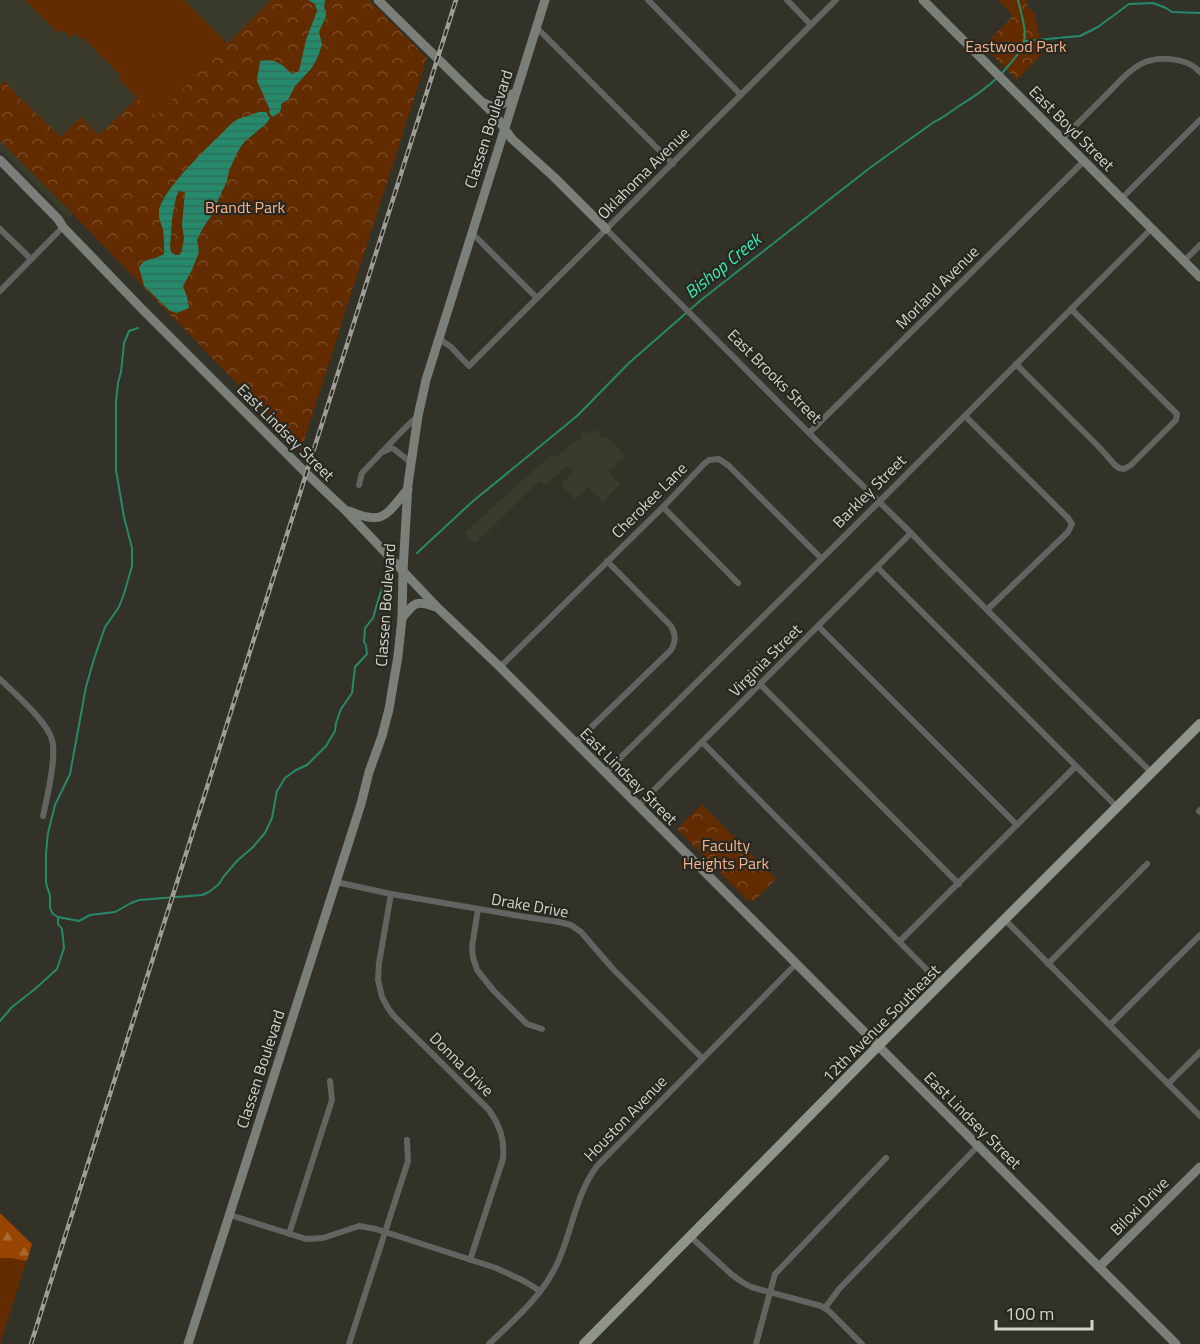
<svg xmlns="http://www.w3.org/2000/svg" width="1200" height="1344" font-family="'Titillium Web',sans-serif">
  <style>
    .built { fill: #3b3b2c }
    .grass { fill: #632b00 }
    .forest { fill: url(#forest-firs) }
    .park { fill: url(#park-crowns) }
    .water { fill: url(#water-rules); fill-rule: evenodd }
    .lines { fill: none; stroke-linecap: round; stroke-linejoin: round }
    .stream { stroke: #26896b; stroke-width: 2 }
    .street { stroke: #616460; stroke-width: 6 }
    .secondary { stroke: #7b7f7a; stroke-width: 9 }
    .primary { stroke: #8f958d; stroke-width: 10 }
    .rail-casing { stroke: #9e9e97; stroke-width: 4.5 }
    .rail { stroke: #282820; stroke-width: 2; stroke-dasharray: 7; stroke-linecap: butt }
    .labels { text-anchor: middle; stroke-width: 4.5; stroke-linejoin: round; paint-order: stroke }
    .park-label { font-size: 16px; fill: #f6b28b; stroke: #282820 }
    .street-label { font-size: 16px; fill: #d3d3ce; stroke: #282820 }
    .water-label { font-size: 18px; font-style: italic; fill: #36e9b4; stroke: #282820 }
  </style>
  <defs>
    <pattern id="forest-firs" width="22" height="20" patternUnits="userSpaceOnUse" patternTransform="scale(1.5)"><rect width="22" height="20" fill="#974500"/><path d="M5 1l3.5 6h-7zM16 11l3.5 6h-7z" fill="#a96830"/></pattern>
    <pattern id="park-crowns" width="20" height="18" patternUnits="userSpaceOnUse" patternTransform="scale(1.5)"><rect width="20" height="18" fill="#632b00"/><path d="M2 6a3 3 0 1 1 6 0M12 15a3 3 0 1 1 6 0" fill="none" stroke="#784924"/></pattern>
    <pattern id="water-rules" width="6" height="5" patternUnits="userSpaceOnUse" patternTransform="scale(1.5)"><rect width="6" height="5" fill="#26896b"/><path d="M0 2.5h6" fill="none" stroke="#2f6f5b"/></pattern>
  </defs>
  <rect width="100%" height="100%" fill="#323229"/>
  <!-- built -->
  <g class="built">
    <polygon points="0,0 284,0 69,218 0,150"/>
    <polygon points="599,431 600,435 603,438 606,436 625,456 609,472 620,484 603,502 588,487 575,499 561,485 573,471 567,465 545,486 539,481 475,544 464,533 550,456 556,457 575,441 581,439 581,433"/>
  </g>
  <!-- grass -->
  <g class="grass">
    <polygon points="25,0 184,0 228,44 155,117 119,79 121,76 82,37 80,39 75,33 70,38 63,30 59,34"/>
    <polygon points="0,1213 32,1244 0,1344"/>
  </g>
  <!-- forest -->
  <polygon class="forest" points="0,1213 32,1244 27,1261 11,1258 0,1258"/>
  <!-- park -->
  <g class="park">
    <polygon points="271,0 369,0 427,58 301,450 67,208 0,141 0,85 4,81 20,98 61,137 81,117 99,135 137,98 156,116"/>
    <polygon points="998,0 1026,0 1028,7 1035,14 1042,54 1017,80 983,46 1013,16"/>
    <polygon points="702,804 776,879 754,901 747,900 677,829"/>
  </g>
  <!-- water -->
  <g class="water">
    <path d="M 308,0 L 325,0 L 324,8 L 326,11 L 326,16 L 319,32 L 322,44 L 318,57 L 311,69 L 295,86 L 288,100 L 281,104 L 281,110 L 275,116 L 274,115 L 272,117 L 269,112 L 270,110 L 257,81 L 260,61 C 275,58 282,64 292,74 L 299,71 L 306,40 L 317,11 L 315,4 Z"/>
    <path d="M 259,112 L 266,112 L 270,118 L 266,124 L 244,142 L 237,153 L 229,171 L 227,181 L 211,216 L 203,228 L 197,239 L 199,252 L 192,270 L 183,286 L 187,297 L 189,308 L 177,313 L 170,311 L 144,286 L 139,267 C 146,257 155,260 164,254 C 164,246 164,238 163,230 C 162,224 158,219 159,212 C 161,189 215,141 232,123 L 238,119 ZM 179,191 L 185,192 L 182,225 L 184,238 L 183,244 L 182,251 L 179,255 L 176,255 L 172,253 L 170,248 L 172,219 L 176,197 Z"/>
  </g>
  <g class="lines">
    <!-- stream -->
    <g class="stream">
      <polyline points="1025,41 1080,36 1098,27 1129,4 1153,3 1166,8 1172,12 1200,13"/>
      <path d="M 1002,73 C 1030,42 1028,40 1018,0"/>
      <path d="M 417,553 L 472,502 L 577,416 L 629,363 L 701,300 L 871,167 L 934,122 C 943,118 950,112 959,106 C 972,98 986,89 998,77"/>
      <polyline points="58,917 53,914 50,908 50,896 46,883 46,853 48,833 55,805 70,774 86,687 94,659 105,627 119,607 124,594 132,566 132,548 124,517 116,470 116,401 118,383 121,372 124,343 129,331 138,328"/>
      <polyline points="58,917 79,921 90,915 115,912 131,903 139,900 202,895 209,892 219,884 224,876 237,861 253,847 265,833 272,818 277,791 285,778 296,770 307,765 326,746 335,731 336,723 341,709 352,693 355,667 367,654 366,645 364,642 365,628 373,618 380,594 386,582"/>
      <polyline points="0,1021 12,1007 35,989 57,969 64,948 62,929 58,924 58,917"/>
    </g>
    <!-- street -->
    <g class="street">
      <polyline points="648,0 741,95"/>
      <polyline points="787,0 811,25"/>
      <polyline points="536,27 673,164"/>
      <path d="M 1062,139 C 1077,124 1093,108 1108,93 C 1118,83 1127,72 1139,65 C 1156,55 1187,57 1200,72"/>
      <polyline points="1121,199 1200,120"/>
      <polyline points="0,229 31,259"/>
      <polyline points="606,229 809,433 911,533 944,567 1061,684 1152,773"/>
      <polyline points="472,233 537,298"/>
      <polyline points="1184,261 1200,245"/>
      <polyline points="0,291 63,227"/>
      <polyline points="438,338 451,347 469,366 836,0"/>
      <polyline points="1016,364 1099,447 1115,465 1119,468 1124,469 1131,465 1176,420 1177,414 1071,309"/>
      <polyline points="965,416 1068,518 1072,524 1068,532 987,610"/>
      <polyline points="809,433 1084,161"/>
      <polyline points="385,451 391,448 394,449 410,462"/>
      <polyline points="359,485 362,473 403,430 418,416"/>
      <polyline points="663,507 738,583"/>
      <polyline points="877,567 1117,807"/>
      <polyline points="818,626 1017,825"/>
      <polyline points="500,667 663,507 704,464 709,460 719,459 729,466 821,558"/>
      <path d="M 0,679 C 15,694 47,721 52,740 C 57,756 47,798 43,816"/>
      <polyline points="760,684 959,884"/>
      <polyline points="702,742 941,984"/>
      <path d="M 575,743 L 671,650 C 676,641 676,635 671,626 L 607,561"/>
      <polyline points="605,773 885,496 1151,229"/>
      <polyline points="638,806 911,533"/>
      <polyline points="1200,810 1199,811 1200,812"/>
      <polyline points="336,882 391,894 526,917 559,922 571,925 581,932 613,969 702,1058"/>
      <path d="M 391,894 L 379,963 L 378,980 L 382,997 L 388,1008 L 393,1015 L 489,1110 C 500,1126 505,1140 503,1159 L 470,1260"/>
      <polyline points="478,909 472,947 473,957 477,970 494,991 527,1024 542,1029"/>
      <polyline points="1005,920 1200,1116"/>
      <polyline points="900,941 1076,766"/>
      <polyline points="1048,964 1147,864"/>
      <polyline points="1110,1025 1200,935"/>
      <polyline points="1168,1084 1200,1052"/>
      <polyline points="230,1215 306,1239 323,1238 359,1226 376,1229 496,1268 524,1281 540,1291"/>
      <polyline points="289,1234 332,1100 330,1081"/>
      <polyline points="690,1236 731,1274 742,1282 751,1287 821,1306 829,1311 862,1344"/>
      <polyline points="825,1308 839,1289 978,1146"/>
      <polyline points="349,1344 408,1161 407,1140"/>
      <path d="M 489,1344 C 513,1321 540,1298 555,1268 C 572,1235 574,1197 597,1166 L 796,964"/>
      <polyline points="756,1344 775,1274 886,1158"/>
    </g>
    <!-- secondary -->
    <g class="secondary">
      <polyline points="378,0 494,114 512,139 554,177 606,229"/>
      <polyline points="923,0 1200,277"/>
      <path d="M 484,103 C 497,110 504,105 512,94"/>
      <polyline points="0,160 58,219 63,227 142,309 307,474 344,509 438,608 500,667 1176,1344"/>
      <path d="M 349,511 C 384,526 386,515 408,489"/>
      <path d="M 402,618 C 415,602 416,600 436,607"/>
      <polyline points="1099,1267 1200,1167"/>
      <polyline points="188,1344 361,804 369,772 382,736 389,709 398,656 402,618 403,571 408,484 418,416 426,380 545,0"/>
    </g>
    <!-- primary -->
    <polyline class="primary" points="584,1344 878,1046 1200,724"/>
    <defs>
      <polyline id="rail" points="31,1344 456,0"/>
    </defs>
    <!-- rail casing -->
    <use href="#rail" class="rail-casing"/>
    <!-- rail -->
    <use href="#rail" class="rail"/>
  </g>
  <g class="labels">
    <!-- park labels -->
    <g class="park-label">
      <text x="1016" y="52">Eastwood Park</text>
      <text x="245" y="213">Brandt Park</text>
      <text x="726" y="851">Faculty<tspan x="726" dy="18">Heights Park</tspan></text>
    </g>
    <!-- street labels -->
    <g class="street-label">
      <text transform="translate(1072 128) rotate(45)" y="6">East Boyd Street</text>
      <text transform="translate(488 129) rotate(-72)" y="6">Classen Boulevard</text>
      <text transform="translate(643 173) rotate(-45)" y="6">Oklahoma Avenue</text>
      <text transform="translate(937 287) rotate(-45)" y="6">Morland Avenue</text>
      <text transform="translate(775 376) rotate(45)" y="6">East Brooks Street</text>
      <text transform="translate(286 432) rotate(45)" y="6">East Lindsey Street</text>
      <text transform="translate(869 491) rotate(-45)" y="6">Barkley Street</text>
      <text transform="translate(649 500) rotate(-45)" y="6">Cherokee Lane</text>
      <text transform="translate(385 605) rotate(-86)" y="6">Classen Boulevard</text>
      <text transform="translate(765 660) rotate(-45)" y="6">Virginia Street</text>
      <text transform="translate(629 776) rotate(45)" y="6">East Lindsey Street</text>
      <text transform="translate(530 905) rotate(10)" y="6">Drake Drive</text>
      <text transform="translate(881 1023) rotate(-45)" y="6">12th Avenue Southeast</text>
      <text transform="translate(462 1064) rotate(45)" y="6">Donna Drive</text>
      <text transform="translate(260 1069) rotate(-72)" y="6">Classen Boulevard</text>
      <text transform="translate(625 1118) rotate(-46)" y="6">Houston Avenue</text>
      <text transform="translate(973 1120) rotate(45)" y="6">East Lindsey Street</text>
      <text transform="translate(1139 1206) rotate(-45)" y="6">Biloxi Drive</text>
    </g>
    <!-- water labels -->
    <g class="water-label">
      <text transform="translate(723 266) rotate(-39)" y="6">Bishop Creek</text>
    </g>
  </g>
  <!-- scale -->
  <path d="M996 1320v9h96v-9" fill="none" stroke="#d3d3ce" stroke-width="3"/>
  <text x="1005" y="1320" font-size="18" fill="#d3d3ce" stroke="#282820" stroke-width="4.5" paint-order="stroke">100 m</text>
</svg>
